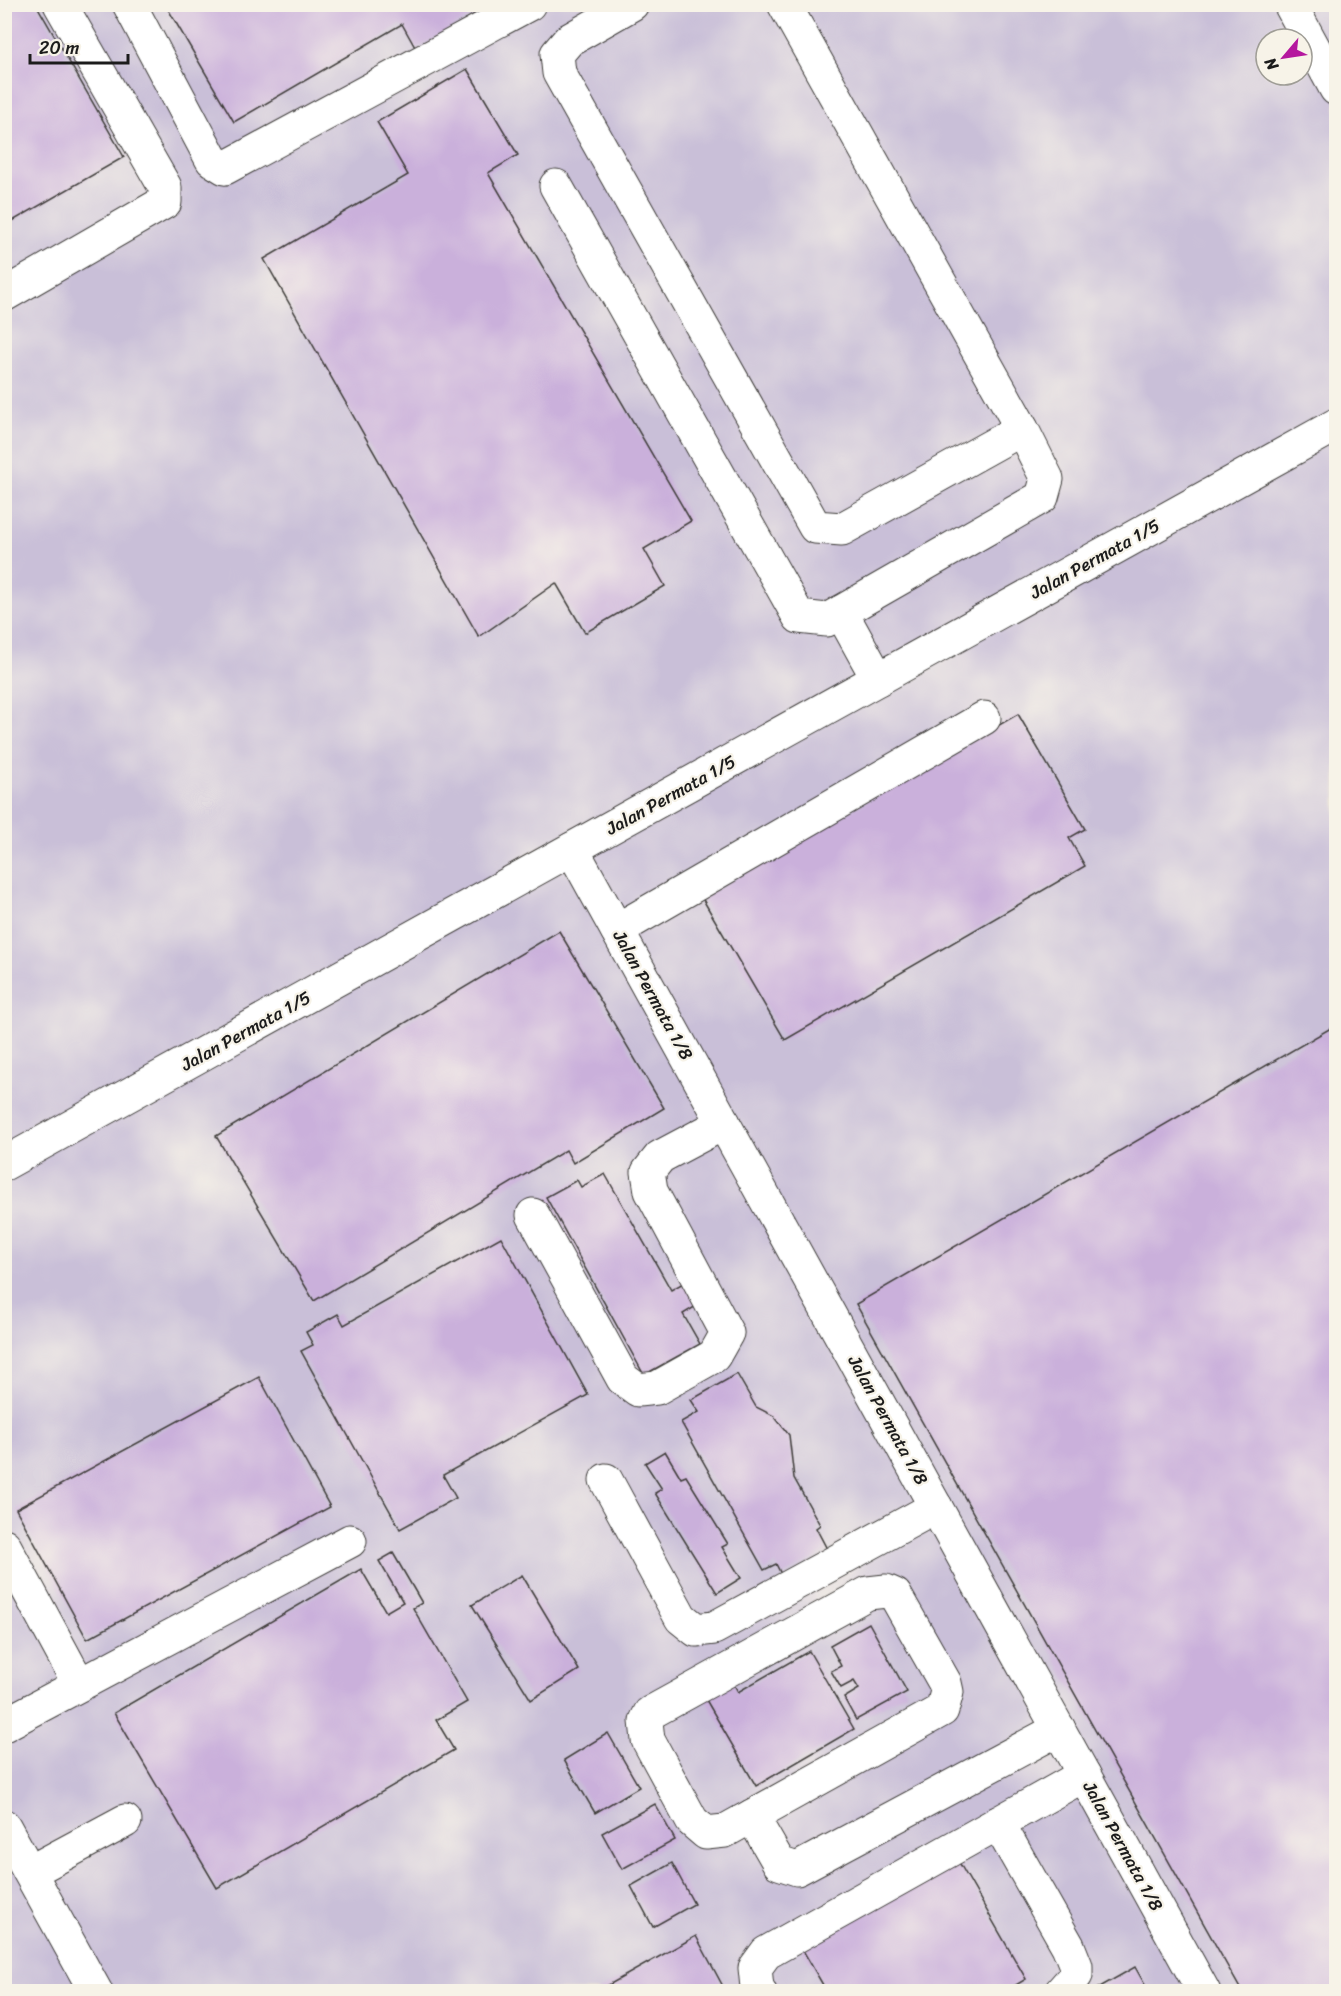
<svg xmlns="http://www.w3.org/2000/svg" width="1341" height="1996" font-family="Sriracha,sans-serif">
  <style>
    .industrial { fill: #c9bfd8; fill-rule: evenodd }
    .building { fill: #cab0db }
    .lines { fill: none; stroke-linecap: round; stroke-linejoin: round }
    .minor-casing { stroke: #3c3a37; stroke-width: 35 }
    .minor { stroke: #fff; stroke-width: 33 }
    .labels { text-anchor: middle; stroke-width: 4.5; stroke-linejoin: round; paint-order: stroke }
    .street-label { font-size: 18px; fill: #1c1c1c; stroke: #f7f3e8 }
  </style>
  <rect width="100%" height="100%" fill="#f7f3e8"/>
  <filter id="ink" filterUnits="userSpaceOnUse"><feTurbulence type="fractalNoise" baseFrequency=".0167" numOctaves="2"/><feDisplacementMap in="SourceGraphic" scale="12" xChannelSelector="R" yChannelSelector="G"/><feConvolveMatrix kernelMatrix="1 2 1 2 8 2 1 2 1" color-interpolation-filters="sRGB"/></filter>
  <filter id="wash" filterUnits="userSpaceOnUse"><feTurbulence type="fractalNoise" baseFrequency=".008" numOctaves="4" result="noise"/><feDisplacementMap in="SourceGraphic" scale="24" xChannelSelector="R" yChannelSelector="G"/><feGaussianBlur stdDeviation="1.35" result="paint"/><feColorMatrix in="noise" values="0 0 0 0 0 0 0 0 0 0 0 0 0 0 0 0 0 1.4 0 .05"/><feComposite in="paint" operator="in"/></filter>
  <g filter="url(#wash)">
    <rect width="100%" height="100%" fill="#efe7cd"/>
    <!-- industrial -->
    <path class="industrial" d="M 5,5 L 1336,5 L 1336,1991 L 5,1991 ZM 1266,39 L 1302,39 L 1302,75 L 1266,75 Z"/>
    <g id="blocks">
      <!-- building -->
      <g class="building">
        <polygon points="4,4 36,4 124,157 4,226"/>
        <polygon points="165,4 474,4 478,12 416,49 402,24 234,122"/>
        <polygon points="467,69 518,155 488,173 691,521 644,549 665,586 585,633 556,583 479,637 264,259 408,175 377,122"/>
        <polygon points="1018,714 1085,829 1069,838 1085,866 785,1040 702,898"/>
        <polygon points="559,931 664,1108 573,1163 566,1150 314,1301 216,1136"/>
        <polygon points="1336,1025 1336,1992 1242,1992 856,1304"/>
        <polygon points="605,1174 671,1290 685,1282 698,1305 683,1314 700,1344 644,1375 546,1197 577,1180 581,1187"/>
        <polygon points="501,1237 588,1395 443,1475 456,1498 400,1529 301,1351 313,1345 306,1332 338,1314 344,1325"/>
        <polygon points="737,1374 756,1407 774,1416 789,1435 794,1478 820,1525 816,1528 828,1551 782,1576 776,1564 764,1570 681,1422 699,1412 691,1400"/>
        <polygon points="259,1377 330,1507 87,1639 16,1509"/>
        <polygon points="665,1451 681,1478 686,1476 728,1544 722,1547 741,1578 717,1593 655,1493 662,1489 645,1463"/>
        <polygon points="393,1553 422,1603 413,1608 467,1702 436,1720 454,1750 217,1888 114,1713 361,1569 386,1612 403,1602 379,1561"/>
        <polygon points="522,1575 579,1670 531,1700 472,1605"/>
        <polygon points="869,1623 907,1692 856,1720 844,1698 859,1689 854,1681 841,1688 831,1671 841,1666 830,1645"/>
        <polygon points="809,1651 854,1729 756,1786 702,1693 730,1677 738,1692"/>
        <polygon points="608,1733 639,1787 595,1813 564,1760"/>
        <polygon points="655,1804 675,1840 622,1869 602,1833"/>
        <polygon points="956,1857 1026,1979 1004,1992 827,1992 801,1947"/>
        <polygon points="672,1863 694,1904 653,1927 631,1886"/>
        <polygon points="696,1936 726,1992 596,1992"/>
        <polygon points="1135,1967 1149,1992 1091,1992"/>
      </g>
    </g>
  </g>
  <g filter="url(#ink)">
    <use href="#blocks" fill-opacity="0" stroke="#3c3a37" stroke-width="1.5"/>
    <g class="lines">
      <defs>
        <g id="minor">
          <polyline points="129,4 212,160 225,168 529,4"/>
          <polyline points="632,4 569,40 557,54 559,73 815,527 842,529 1022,429"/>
          <polyline points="784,4 1022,429 1047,479 1042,497 841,612 878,679"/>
          <polyline points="1290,4 1336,89"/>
          <polyline points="556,186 799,617 827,620 841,612"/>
          <polyline points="4,295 165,202 165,187 60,4"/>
          <polyline points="572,849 1204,1992"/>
          <polyline points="617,930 984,718"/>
          <polyline points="4,1164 1336,425"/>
          <polyline points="533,1215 623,1379 638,1390 657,1388 714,1356 727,1333 651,1191 648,1172 660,1157 724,1123"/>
          <polyline points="606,1480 681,1618 696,1630 714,1628 936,1507"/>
          <polyline points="4,1545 79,1684"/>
          <polygon points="886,1591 895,1595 945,1683 947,1692 942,1710 725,1831 706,1833 692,1821 648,1740 646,1721 650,1713 868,1593"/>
          <polyline points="4,1725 350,1541"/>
          <polyline points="752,1816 779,1863 797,1869 1059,1729"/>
          <polyline points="998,1823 1068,1946 1076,1966 1076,1975 1061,1992"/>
          <polyline points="4,1826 96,1992"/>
          <polyline points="30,1872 125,1821"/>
          <polyline points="760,1992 757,1987 755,1968 766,1953 1084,1775"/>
        </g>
      </defs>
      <!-- minor casing -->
      <use href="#minor" class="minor-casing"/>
      <!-- minor -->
      <use href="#minor" class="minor"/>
    </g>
  </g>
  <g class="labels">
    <!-- street labels -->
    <g class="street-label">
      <text transform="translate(1095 559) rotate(-29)" y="6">Jalan Permata 1/5</text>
      <text transform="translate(671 795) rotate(-29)" y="6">Jalan Permata 1/5</text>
      <text transform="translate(653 995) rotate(61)" y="6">Jalan Permata 1/8</text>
      <text transform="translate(246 1031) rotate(-29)" y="6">Jalan Permata 1/5</text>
      <text transform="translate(888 1420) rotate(61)" y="6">Jalan Permata 1/8</text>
      <text transform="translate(1123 1846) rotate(61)" y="6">Jalan Permata 1/8</text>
    </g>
  </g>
  <!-- margin -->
  <rect width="1341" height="1996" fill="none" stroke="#f7f3e8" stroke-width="24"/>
  <!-- north arrow -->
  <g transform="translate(1284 57) rotate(241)"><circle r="28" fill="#f7f3e8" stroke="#9f9d96" stroke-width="1.5"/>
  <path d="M0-4.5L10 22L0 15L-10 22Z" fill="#b5179e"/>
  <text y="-9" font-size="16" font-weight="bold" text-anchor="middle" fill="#1c1c1c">N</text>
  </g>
  <!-- scale -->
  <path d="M30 54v9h98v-9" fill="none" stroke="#1c1c1c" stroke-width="3"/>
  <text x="39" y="54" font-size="18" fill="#1c1c1c" stroke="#f7f3e8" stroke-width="4.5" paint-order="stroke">20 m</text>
</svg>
